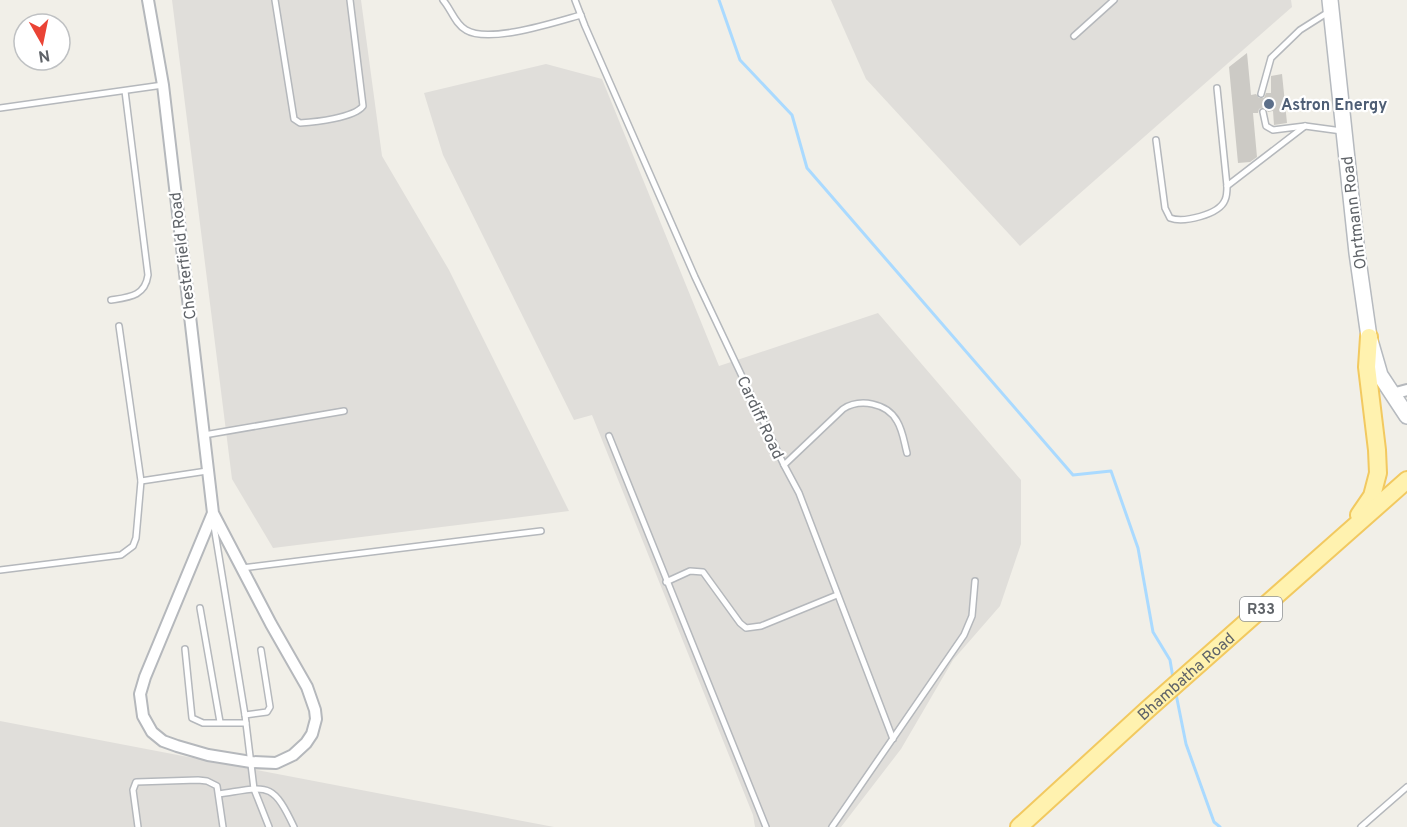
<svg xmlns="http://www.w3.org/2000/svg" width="1407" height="827" font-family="Overpass,sans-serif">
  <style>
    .industrial { fill: #e0deda }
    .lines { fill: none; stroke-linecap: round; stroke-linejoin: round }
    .stream { stroke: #aadaff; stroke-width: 3 }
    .building { fill: #cccac5 }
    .service-casing { stroke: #b5b8bc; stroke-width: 8 }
    .minor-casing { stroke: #b5b8bc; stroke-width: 14 }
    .secondary-casing { stroke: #b6babf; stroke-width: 18 }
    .primary-casing { stroke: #f2c960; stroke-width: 20 }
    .service { stroke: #fff; stroke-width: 5 }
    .minor { stroke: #fff; stroke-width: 10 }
    .secondary { stroke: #fff; stroke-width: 15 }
    .primary { stroke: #fff2af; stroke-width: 16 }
    .service-dot { fill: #5c6f8a; stroke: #fff; stroke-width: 2 }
    .labels { text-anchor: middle; stroke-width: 4.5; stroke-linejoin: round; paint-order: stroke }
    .shield { fill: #fff; stroke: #8f9295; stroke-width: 1.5 }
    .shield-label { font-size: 15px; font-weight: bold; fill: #5f6368 }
    .service-label { font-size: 16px; font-weight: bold; fill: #4e5e75; stroke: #fff; text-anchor: start }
    .street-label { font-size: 16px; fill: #5f6368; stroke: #fff }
  </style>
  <rect width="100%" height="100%" fill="#f1efe8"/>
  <!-- industrial -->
  <g class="industrial">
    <polygon points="172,0 361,0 382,156 449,270 569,511 273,548 232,479"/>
    <polygon points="831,0 1291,0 1292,7 1020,246 866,79"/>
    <polygon points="546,64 602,79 719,366 878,313 1021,480 1021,544 1000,606 953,660 901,749 841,827 755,827 753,815 592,415 574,420 443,155 424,93"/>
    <polygon points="0,721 554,827 0,827"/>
  </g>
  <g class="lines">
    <!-- stream -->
    <g class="stream">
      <polyline points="719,0 740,60 792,115 807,168 1073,475 1111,471 1138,548 1153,632 1170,660 1173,678"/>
      <polyline points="1176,694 1186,744 1214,822 1220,827"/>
    </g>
  </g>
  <!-- building -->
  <polygon class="building" points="1247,53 1251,95 1256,94 1259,98 1264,98 1266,93 1271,93 1271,76 1282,74 1287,123 1274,125 1273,111 1268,112 1264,107 1259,109 1258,113 1253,113 1257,157 1250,162 1238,163 1229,67"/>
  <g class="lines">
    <defs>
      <g id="service">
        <path d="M 275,0 L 294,119 L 300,123 C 315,122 354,118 363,106 L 350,0"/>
        <path d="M 443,0 C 451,9 455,24 466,30 C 489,44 556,22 581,15"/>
        <polyline points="575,0 585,26 695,277 784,465 799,493 893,739"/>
        <polyline points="1074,36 1114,0"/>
        <polyline points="1261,94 1271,58 1300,30 1330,11"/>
        <polyline points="0,108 163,85"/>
        <polyline points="1263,112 1266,126 1273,130 1305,126 1342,131"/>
        <path d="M 1156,140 L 1165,208 L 1170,218 C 1183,223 1219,215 1225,200 C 1227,196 1227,191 1227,186 L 1217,88"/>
        <polyline points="1227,186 1305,126"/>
        <path d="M 111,300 C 130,297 145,296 148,275 L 125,91"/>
        <polyline points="204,435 344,411"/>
        <polyline points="609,436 766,827"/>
        <path d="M 784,465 L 843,409 C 860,398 887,403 897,421 C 903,431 904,442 907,453"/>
        <polyline points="141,481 207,471"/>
        <polyline points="213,520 245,715 254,789 269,827"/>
        <polyline points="242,568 541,531"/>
        <polyline points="0,570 121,555 133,546 136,538 141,481 119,326"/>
        <polyline points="666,582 690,571 703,572 740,623 746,628 761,626 837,595"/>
        <polyline points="200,608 220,722"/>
        <polyline points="185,649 192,718 203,723 246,723"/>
        <polyline points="245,715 267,712 270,707 261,650"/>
        <path d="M 219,794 C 267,787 272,780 294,827"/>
        <polyline points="138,827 133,790 136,782 198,780 207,781 217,786 223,827"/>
        <polyline points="832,827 964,635 972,616 975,581"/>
        <polyline points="1361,827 1407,787"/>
      </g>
      <g id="minor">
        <polyline points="148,0 163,85 213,513 271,624 307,687 315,710 316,719 312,734 306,743 293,755 276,763 251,762 208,755 177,746 163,741 152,732 143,716 140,694 145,677 213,513"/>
        <polyline points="1392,394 1407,390"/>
      </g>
      <polyline id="secondary" points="1330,0 1357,253 1369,337 1380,375 1407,416"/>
      <g id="primary">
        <polyline points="1359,515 1372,496 1378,473 1377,450 1367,367 1369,337"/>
        <path id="s1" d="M 1019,827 L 1148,709 L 1407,480"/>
      </g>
    </defs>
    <!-- service casing -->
    <use href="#service" class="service-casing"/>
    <!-- minor casing -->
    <use href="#minor" class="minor-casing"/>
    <!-- secondary casing -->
    <use href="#secondary" class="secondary-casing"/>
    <!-- primary casing -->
    <use href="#primary" class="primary-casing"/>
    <!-- service -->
    <use href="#service" class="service"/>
    <!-- minor -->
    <use href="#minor" class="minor"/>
    <!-- secondary -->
    <use href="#secondary" class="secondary"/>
    <!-- primary -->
    <use href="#primary" class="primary"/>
  </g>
  <!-- markers -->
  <circle class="service-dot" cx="1269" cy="104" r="6"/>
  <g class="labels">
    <!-- shield labels -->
    <rect class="shield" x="1240" y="597" width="42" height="24" rx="4.5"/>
    <g class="shield-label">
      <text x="1261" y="614">R33</text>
    </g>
    <!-- service labels -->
    <g class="service-label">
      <text x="1281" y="110">Astron Energy</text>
    </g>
    <!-- street labels -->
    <g class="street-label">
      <text transform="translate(1353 213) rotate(-97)" y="6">Ohrtmann Road</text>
      <text transform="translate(182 256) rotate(-97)" y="6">Chesterfield Road</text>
      <text transform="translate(761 417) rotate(65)" y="6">Cardiff Road</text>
      <text dy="6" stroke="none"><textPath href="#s1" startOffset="225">Bhambatha Road</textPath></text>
    </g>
  </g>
  <!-- north arrow -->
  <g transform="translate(42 42) rotate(171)"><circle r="28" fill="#ffffff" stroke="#bfc1c3" stroke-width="1.5"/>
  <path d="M0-4.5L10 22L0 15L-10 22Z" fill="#ea4335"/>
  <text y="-9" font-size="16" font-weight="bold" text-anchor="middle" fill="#5f6368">N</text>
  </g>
</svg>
